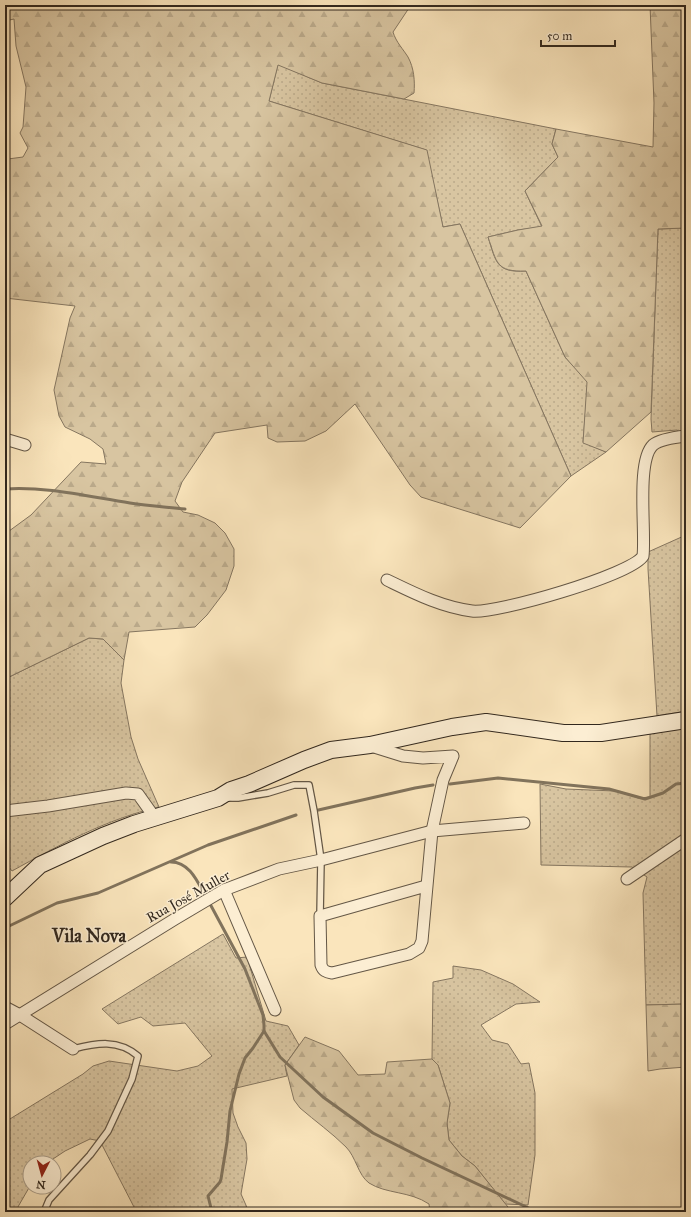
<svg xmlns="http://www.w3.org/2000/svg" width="691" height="1217" font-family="'IM FELL Great Primer',serif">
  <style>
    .grass { fill: url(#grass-dots); stroke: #857660 }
    .forest { fill: url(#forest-firs); stroke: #857660 }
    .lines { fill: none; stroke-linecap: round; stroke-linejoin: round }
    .stream { stroke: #81735c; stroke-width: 3 }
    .lane-casing { stroke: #645746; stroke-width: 8 }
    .street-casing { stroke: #645746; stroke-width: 13 }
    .secondary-casing { stroke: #32281e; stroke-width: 18 }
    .lane { stroke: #fceed3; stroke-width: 5.5 }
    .street { stroke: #fceed3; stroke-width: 11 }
    .secondary { stroke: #fceed3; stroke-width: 16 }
    .labels { text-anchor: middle; stroke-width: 3; stroke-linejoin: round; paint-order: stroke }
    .street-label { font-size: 14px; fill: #32281e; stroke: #fceed3 }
    .district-label { font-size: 18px; font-weight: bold; fill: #32281e; stroke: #fceed3 }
  </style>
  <defs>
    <pattern id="grass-dots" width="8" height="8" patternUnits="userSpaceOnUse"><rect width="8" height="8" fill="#d8c5a1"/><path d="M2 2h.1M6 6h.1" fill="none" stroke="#baa98a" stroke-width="1.8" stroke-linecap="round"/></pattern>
    <pattern id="forest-firs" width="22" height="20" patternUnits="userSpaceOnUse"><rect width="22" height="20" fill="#d8c5a1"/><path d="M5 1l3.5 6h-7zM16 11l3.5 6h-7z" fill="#baa98a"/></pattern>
  </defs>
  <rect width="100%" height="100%" fill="#fae5bc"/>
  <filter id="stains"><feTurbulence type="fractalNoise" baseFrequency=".005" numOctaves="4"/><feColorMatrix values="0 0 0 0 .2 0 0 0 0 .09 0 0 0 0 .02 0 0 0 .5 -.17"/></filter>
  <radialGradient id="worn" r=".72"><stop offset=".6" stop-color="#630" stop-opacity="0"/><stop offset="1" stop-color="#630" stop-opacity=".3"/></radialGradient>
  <!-- grass -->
  <g class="grass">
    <path d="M 278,64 L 322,83 L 556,129 L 552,144 L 558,157 L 525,191 L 542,227 L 518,230 L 488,237 C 496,262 496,273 526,271 L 565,357 L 588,382 L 583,442 L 606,452 L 571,476 L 460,224 L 443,227 L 426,150 L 269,101 Z"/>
    <polygon points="686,228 686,440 684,441 677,430 652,432 651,419 658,229"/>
    <polygon points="686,535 686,711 657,716 648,569 648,552"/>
    <path d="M 89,638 L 103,639 L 124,660 L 121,683 L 131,737 L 138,759 L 159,807 C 107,819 59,845 12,871 L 5,862 L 5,679 Z"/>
    <polygon points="686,725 686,1004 646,1005 643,893 647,877 632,867 541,865 540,784 566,789 615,791 639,798 650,797 650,732"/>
    <polygon points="223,934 236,958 247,957 266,1021 288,1026 299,1045 285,1065 287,1076 232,1089 233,1113 238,1127 246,1143 247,1159 241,1194 249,1212 162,1212 158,1208 135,1209 100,1141 90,1139 65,1151 47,1163 30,1163 30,1186 15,1212 5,1212 5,1122 83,1074 93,1066 109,1061 177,1071 198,1066 212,1056 185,1023 153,1026 141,1017 118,1024 102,1009"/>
    <polygon points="453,966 481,970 513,984 540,1002 516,1004 481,1025 492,1040 508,1044 521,1064 529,1063 535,1093 535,1155 528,1205 505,1204 475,1166 462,1156 449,1140 447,1123 450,1103 438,1065 432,1059 433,982 453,978"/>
  </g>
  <!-- forest -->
  <g class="forest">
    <path d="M 5,5 L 411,5 L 393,32 C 396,42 403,49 408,57 C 414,68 415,81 414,93 L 404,99 L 322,83 L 278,65 L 269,101 L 427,150 L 443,227 L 460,224 L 571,476 L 520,528 L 421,497 L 410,485 L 355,404 L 326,431 L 305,441 L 277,442 L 268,438 L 267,425 L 215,433 L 182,482 L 175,501 L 183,512 L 198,515 L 215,523 L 225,533 L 234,549 L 234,566 L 226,590 L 207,615 L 195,627 L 129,632 L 124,660 L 103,639 L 89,638 L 5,679 L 5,534 L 31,515 L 81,462 L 106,464 L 103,449 L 90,439 L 65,427 L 59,416 L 54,390 L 70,318 L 75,306 L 5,298 L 5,158 L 8,159 L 23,157 L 28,148 L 20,133 L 23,127 L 26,87 L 16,46 L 14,19 L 5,21 Z"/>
    <path d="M 650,5 L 686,5 L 686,228 L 658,229 L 651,412 L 606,452 L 583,443 L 587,382 L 565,357 L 526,271 C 496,272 497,263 488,237 L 518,230 L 542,226 L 525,191 L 558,157 L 552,144 L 556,129 L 653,147 L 654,103 Z"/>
    <polygon points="686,1004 686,1067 660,1069 648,1071 646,1005"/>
    <path d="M 305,1037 L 339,1051 L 358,1075 L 385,1074 L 387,1062 L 432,1059 L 438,1065 L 450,1103 L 447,1123 L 449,1140 L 462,1156 L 475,1166 L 512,1212 L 430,1212 L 429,1204 C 410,1191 386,1194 369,1183 C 358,1175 356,1157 346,1147 C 332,1133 315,1121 300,1108 L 294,1100 L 285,1065 Z"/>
  </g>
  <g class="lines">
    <!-- stream -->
    <g class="stream">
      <path d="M 5,489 C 45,486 90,497 130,503 C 148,506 167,507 185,509"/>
      <polyline points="450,784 498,778 609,789 645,799 663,793 676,784 686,783"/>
      <polyline points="314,811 415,788 433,785"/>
      <path d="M 171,862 C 190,862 198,883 206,897"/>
      <polyline points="209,902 245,969 263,1015 264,1025 264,1031 253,1048 245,1058 239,1074 230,1111 227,1142 221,1179 220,1182 208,1196 212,1212"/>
      <polyline points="5,928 57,903 98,893 208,845 296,815"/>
      <polyline points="264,1031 280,1057 323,1097 373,1133 422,1158 537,1212"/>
    </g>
    <defs>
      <g id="lane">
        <polyline points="226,798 238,798 268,793 294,785 309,785 314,811 321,860 320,916"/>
        <path d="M 44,1212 L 49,1200 L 90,1155 L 108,1131 L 132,1079 L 138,1056 C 118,1039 97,1043 73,1049"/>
      </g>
      <g id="street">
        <polyline points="5,439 25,445"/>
        <path d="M 387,580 C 414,593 441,607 472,611 C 496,614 631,575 643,556 C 646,532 636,461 653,445 C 660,439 677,437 686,436"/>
        <path d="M 371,746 L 403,756 L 423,758 L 453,756 L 443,780 L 432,831 L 422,941 L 419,948 L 409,954 L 332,973 C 326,972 323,971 321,965 L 320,916 L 426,886"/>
        <polyline points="5,811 48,806 126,793 138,794 155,818"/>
        <polyline points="627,879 686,839"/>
        <polyline points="224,890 275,1010"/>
        <polyline points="5,1007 20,1015 73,1049"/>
        <polyline points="5,1024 175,919 224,890 279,869 321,860 432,831 524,823"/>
      </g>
      <polyline id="secondary" points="5,898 40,865 103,836 134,824 218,798 231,790 249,784 304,760 331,750 370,745 452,727 486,722 563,733 601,733 686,720"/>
    </defs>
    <!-- lane casing -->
    <use href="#lane" class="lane-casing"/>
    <!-- street casing -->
    <use href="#street" class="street-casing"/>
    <!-- secondary casing -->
    <use href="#secondary" class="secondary-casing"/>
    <!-- lane -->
    <use href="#lane" class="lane"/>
    <!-- street -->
    <use href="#street" class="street"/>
    <!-- secondary -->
    <use href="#secondary" class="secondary"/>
  </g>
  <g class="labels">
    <!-- street labels -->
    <g class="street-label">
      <text transform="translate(188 896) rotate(-29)" y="5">Rua José Muller</text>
    </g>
    <!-- district labels -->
    <g class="district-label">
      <text x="89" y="942">Vila Nova</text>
    </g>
  </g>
  <!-- margin -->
  <rect width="691" height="1217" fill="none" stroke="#fae5bc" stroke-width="20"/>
  <rect x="6" y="6" width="679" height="1205" fill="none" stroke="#32281e" stroke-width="2"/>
  <rect x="10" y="10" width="671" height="1197" fill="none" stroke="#32281e"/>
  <!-- north arrow -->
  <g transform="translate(42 1175) rotate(186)"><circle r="19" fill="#fceed3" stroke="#ab9f8b"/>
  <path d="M0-3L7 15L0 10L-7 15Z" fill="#8f2418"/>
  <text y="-6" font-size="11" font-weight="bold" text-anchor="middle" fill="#32281e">N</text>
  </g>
  <!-- scale -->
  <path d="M541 40v6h74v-6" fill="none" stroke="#32281e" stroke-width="2"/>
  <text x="547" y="40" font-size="12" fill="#32281e" stroke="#fceed3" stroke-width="3" paint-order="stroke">50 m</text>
  <rect width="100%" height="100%" filter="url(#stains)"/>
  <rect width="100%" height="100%" fill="url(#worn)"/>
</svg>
